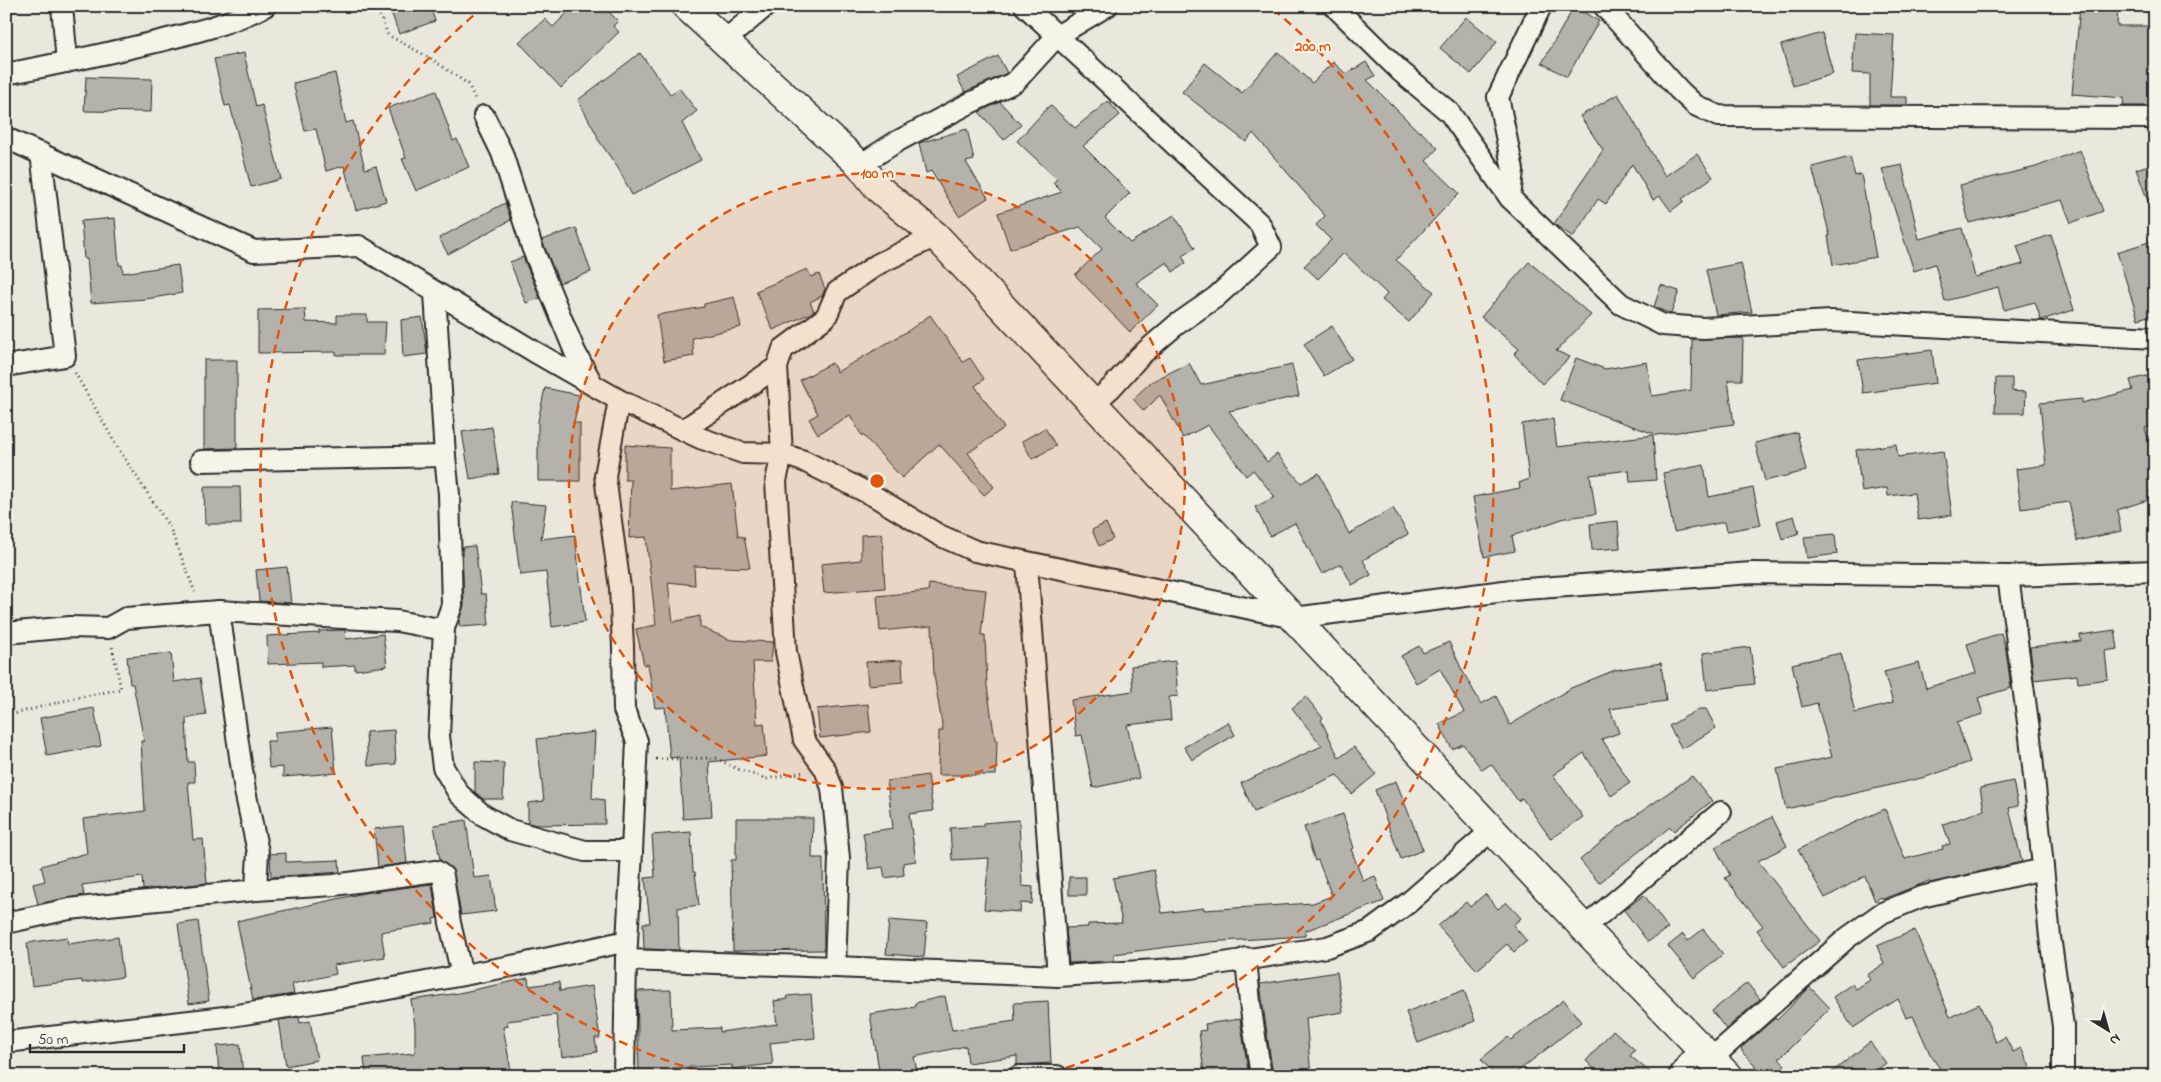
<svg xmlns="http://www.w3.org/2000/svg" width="2161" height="1082" font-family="'Indie Flower',sans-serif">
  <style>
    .building { fill: #b5b2ab; stroke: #2b2b2b }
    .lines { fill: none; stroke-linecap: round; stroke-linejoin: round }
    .street-casing { stroke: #2b2b2b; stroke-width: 24 }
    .secondary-casing { stroke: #2b2b2b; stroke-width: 31 }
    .path { stroke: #2b2b2b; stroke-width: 3; stroke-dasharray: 1 4; stroke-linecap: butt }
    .street { stroke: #f7f3e8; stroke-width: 20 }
    .secondary { stroke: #f7f3e8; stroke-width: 28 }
    .ring { fill: none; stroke: #df570e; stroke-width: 2.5; stroke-dasharray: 9 6 }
    .centre { fill: #df570e; stroke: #f7f3e8; stroke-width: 2.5 }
    .ring-label { font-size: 15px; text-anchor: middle; font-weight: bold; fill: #df570e; stroke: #f7f3e8; stroke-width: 4; stroke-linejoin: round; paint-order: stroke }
  </style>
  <rect width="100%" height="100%" fill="#ebe7dd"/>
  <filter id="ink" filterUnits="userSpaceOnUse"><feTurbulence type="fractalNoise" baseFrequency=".02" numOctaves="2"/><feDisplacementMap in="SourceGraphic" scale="10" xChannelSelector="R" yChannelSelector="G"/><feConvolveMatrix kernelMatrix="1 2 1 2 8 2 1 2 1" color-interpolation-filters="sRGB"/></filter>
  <g filter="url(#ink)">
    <!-- building -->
    <g class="building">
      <polygon points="389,6 430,6 435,21 399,34"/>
      <polygon points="574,6 603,6 618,21 613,26 619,32 561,88 519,42 545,19 553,27"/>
      <polygon points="2080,6 2118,6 2117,26 2155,26 2155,106 2123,106 2124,98 2072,94"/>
      <polygon points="1574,7 1599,21 1567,77 1542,63"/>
      <polygon points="1466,17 1497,42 1471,74 1440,48"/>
      <polygon points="1822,33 1833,74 1793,86 1781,45"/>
      <polygon points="1855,33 1894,35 1890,97 1907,97 1907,105 1870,105 1870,74 1852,73"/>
      <polygon points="1278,52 1312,83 1333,62 1346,74 1366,62 1375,76 1367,80 1419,132 1420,131 1438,148 1426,161 1459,193 1396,260 1434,292 1409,322 1382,300 1387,294 1344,253 1318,279 1304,266 1331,240 1316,225 1325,216 1253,133 1246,142 1182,92 1205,63 1242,93"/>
      <polygon points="244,53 256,107 262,105 281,179 251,187 230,105 225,106 214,59"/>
      <polygon points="640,53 671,95 679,88 697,111 682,123 701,160 632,195 618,168 597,138 598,137 578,100"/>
      <polygon points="998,56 1007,73 965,92 957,77"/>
      <polygon points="335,73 346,123 353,121 365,169 376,166 386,201 356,210 344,166 326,171 316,129 305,131 293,83"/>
      <polygon points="86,77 152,79 151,112 84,111"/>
      <polygon points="436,91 453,141 457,139 469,167 416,191 402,159 406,158 388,108"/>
      <polygon points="1618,94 1665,176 1697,154 1713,177 1682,199 1684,201 1671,211 1660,196 1653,200 1632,164 1606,204 1598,199 1573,237 1554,224 1603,150 1580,116"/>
      <polygon points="1108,101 1120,115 1083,146 1130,193 1105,218 1130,243 1174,215 1195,248 1182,256 1186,263 1173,272 1167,262 1136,283 1158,305 1130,332 1075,275 1102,249 1080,227 1010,249 998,213 1062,192 1053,183 1057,179 1017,141 1050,105 1075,128"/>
      <polygon points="1000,102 1021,125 1004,140 979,112"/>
      <polygon points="967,129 974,160 966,162 988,198 959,216 931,171 926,173 919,143"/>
      <polygon points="2080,150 2103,211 2071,223 2062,200 1969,223 1960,185 2036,167"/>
      <polygon points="1850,157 1855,176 1861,174 1876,257 1833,265 1828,236 1830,236 1812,167"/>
      <polygon points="2155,163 2155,214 2153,215 2136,169"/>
      <polygon points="1902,165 1919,239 1962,228 1975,277 2023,264 2017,246 2051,235 2074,310 2041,320 2035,302 2004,310 1998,287 1945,301 1935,264 1914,271 1882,169"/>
      <polygon points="505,203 511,220 448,254 439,238"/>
      <polygon points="115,218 119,265 122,265 123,273 178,265 182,293 146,299 91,303 87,259 84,259 81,221"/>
      <polygon points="576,228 591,272 559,283 542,240"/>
      <polygon points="2155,240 2155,314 2138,319 2117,252"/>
      <polygon points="523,257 540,298 526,303 510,262"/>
      <polygon points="1529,262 1591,315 1556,351 1570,357 1542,384 1514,354 1519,349 1481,317"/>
      <polygon points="1741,263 1752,312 1716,315 1706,270"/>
      <polygon points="807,269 811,277 819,274 825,289 822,296 810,302 814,311 811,313 773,330 756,291"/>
      <polygon points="1661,285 1679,291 1671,314 1654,307"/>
      <polygon points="734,297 741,327 692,338 694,356 664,361 657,315 704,307 704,304"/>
      <polygon points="305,309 306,322 337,323 337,315 367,315 367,322 386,322 384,355 336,355 336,352 258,353 258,310"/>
      <polygon points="930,315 963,362 970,358 984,379 975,386 1004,428 968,453 994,487 984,495 939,444 902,478 863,435 862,436 850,415 818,434 809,419 818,414 800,380 832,363 837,372 908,331"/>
      <polygon points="422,317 427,354 403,357 401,320"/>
      <polygon points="1332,326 1352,359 1324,376 1304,344"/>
      <polygon points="1743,338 1742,380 1728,380 1734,424 1657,435 1560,400 1576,358 1605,369 1647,362 1652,396 1691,390 1692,339"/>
      <polygon points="1932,350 1936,383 1863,393 1858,360"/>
      <polygon points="204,360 237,360 237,448 204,449"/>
      <polygon points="1189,363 1201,385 1292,365 1299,396 1229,411 1267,462 1277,454 1301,483 1319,473 1349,534 1393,508 1408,534 1363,560 1371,575 1352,585 1341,564 1322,574 1295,523 1270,536 1255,507 1275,497 1253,470 1246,476 1208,425 1183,438 1160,395 1144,411 1133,399 1151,382"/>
      <polygon points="2155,374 2155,425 2145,428 2155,463 2155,489 2149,491 2151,499 2117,510 2121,531 2077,541 2069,502 2021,509 2016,469 2046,465 2040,403 2082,399 2082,403 2133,390 2130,380"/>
      <polygon points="1996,378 2012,378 2012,391 2026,392 2025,413 1995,413"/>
      <polygon points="545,388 579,395 574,423 580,423 580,481 538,481 538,421"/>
      <polygon points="1553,419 1557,447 1653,435 1656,480 1630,482 1629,470 1590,475 1596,514 1565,518 1512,536 1515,551 1484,557 1473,497 1520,488 1519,483 1529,479 1522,424"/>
      <polygon points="492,427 499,474 470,479 462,432"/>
      <polygon points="1045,428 1056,446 1032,459 1022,441"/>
      <polygon points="1797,432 1806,471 1765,481 1755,443"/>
      <polygon points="1896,444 1898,457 1943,451 1952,515 1918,520 1914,493 1888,496 1887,488 1862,492 1856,450"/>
      <polygon points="625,445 670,448 670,491 732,484 738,536 744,537 750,568 694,566 695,585 668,582 673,622 700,616 700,627 731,640 773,642 771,662 753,662 757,724 764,723 767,756 709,762 712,817 683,819 679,757 670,758 665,707 655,708 648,664 644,665 636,629 656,625 646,537 629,538 631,480 625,480"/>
      <polygon points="1704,465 1709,497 1753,488 1761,525 1727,531 1725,522 1674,532 1663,473"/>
      <polygon points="204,487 240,487 241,524 205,524"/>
      <polygon points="511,502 546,505 541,539 575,535 585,622 552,627 546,572 520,575"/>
      <polygon points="1794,516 1799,533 1782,539 1777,521"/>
      <polygon points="1618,521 1620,548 1592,550 1590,524"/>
      <polygon points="1106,523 1113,539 1099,546 1092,530"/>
      <polygon points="882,534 885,588 824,593 821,564 861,560 861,535"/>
      <polygon points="1835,534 1837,554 1807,558 1804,537"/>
      <polygon points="475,546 481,594 486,594 489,625 460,627 459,621 464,605 462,547"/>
      <polygon points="287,567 291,603 259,601 256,570"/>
      <polygon points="929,584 986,590 981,635 985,635 987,686 995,740 997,740 996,775 938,775 939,731 943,731 934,675 932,626 880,631 877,596 928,591"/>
      <polygon points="343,630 345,630 346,639 383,634 387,666 355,670 355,665 321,667 321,662 268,664 267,636 320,633 319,631"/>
      <polygon points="2115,630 2118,649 2105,651 2108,679 2078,683 2077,675 2034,680 2030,647 2081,641 2080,635"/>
      <polygon points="2001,633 2006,650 2011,688 1978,698 1983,714 1957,722 1970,762 1926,777 1786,809 1777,769 1832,757 1817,703 1802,707 1792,664 1841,653 1855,713 1893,703 1884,672 1919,663 1926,688 1976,673 1967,644"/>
      <polygon points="1449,642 1462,670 1481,704 1496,696 1510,725 1571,688 1615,670 1661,663 1666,701 1610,709 1619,733 1602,739 1630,783 1611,796 1584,753 1553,775 1583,817 1551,839 1522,798 1518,801 1491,764 1482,770 1463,744 1452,749 1439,724 1464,712 1440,669 1416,683 1401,656 1419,646 1423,653"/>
      <polygon points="1750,647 1755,684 1707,690 1703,653"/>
      <polygon points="171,653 174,682 200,678 206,715 186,718 188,762 194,762 195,782 188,782 193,840 203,839 207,883 143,890 142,877 82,885 84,895 38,904 33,884 45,881 41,866 87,853 83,819 145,811 141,741 144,741 133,684 130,684 127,657"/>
      <polygon points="902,660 903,682 868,685 866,662"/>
      <polygon points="1175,661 1178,696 1169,697 1171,720 1127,725 1139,778 1093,788 1082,735 1076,736 1071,700 1133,691 1131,666"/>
      <polygon points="1306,697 1323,718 1321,720 1339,758 1354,747 1376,774 1352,794 1337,775 1254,812 1241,783 1322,746 1292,708"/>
      <polygon points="868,704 871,732 820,738 817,709"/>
      <polygon points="94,708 101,746 47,756 40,718"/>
      <polygon points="1699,709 1706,709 1716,728 1682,749 1669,726"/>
      <polygon points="1228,722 1235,735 1192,760 1184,747"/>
      <polygon points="332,727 336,773 283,777 283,767 269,768 267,741 275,741 275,732"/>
      <polygon points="394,730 396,764 368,766 366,732"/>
      <polygon points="595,732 592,798 604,800 605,824 537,825 528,823 528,803 544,801 537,739"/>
      <polygon points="475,762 504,763 503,799 483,799 475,792"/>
      <polygon points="928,775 933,811 909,814 916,861 903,863 904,875 885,878 883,867 869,869 863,833 893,828 887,781"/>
      <polygon points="1692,776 1712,801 1674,831 1670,827 1599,883 1580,860 1618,828"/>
      <polygon points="1396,781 1423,850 1401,859 1375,790"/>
      <polygon points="2013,781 2018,806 2009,808 2022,862 1930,883 1929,881 1883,899 1881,897 1875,901 1865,876 1825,898 1798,850 1828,833 1829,834 1885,809 1905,859 1943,849 1942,846 1950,844 1943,824 1984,810 1980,788"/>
      <polygon points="1343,814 1354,848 1351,849 1363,881 1375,876 1384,901 1305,931 1305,936 1207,942 1114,954 1114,961 1069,963 1066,928 1088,927 1088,924 1122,923 1113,878 1154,870 1162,913 1204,908 1204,910 1313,903 1332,896 1318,860 1315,861 1304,827"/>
      <polygon points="1772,817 1787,846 1758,861 1820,941 1784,967 1757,930 1763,926 1725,878 1730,875 1715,847"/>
      <polygon points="736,818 813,818 812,858 823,858 824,950 733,951 731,860 736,860"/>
      <polygon points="466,820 474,878 491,876 496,911 461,915 453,870 440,860 434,825"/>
      <polygon points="1019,820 1022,886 1033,887 1032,904 1021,903 1020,912 984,909 989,858 952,860 950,828 983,826 983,823"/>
      <polygon points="403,826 407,863 378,867 374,829"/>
      <polygon points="691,832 693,872 695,872 699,905 678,908 679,950 644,949 643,923 650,923 645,878 655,877 652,835"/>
      <polygon points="286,853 286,862 339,860 340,872 271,877 270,854"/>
      <rect x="1069" y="877" width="17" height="18"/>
      <polygon points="432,884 437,918 433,919 434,923 381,932 385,957 334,965 336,974 292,984 294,994 253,1000 237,921 364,893"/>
      <polygon points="1485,894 1498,909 1506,902 1521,918 1513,925 1527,941 1514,952 1507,944 1477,970 1438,926 1466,902 1470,907"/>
      <polygon points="1644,895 1668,928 1648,942 1624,910"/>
      <polygon points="889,920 927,923 924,957 886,954"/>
      <polygon points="198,921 209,1001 189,1004 178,924"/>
      <polygon points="1703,929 1723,954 1694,978 1668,946 1683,934 1688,941"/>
      <polygon points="1915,930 1950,1017 1979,1004 1996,1042 2005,1037 2013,1052 2021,1048 2031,1069 2019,1076 1945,1076 1930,1054 1913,1016 1906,1018 1898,999 1853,1028 1833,997 1852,984 1856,989 1870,980 1867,975 1884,964 1877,946"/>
      <polygon points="67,937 68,944 118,937 123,977 82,983 82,980 32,986 27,943"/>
      <polygon points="1337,972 1343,1012 1306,1018 1311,1076 1273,1076 1260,984"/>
      <polygon points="528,978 529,986 559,982 560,991 592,986 600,1038 595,1038 597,1052 562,1057 556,1015 507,1021 508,1026 503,1027 512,1076 366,1076 364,1058 415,1053 415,1026 411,1000 459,993"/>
      <polygon points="1747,983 1760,999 1726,1029 1712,1011"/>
      <polygon points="1810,987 1830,1008 1779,1059 1785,1065 1775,1076 1766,1076 1743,1053 1741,1048 1775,1018 1777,1020"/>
      <polygon points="671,990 672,1030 720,1028 720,1032 777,1024 774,1001 788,999 787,996 811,994 815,1038 770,1043 773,1064 732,1069 732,1065 673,1068 673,1073 639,1074 637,991"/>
      <polygon points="1464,990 1475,1021 1418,1043 1406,1012"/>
      <polygon points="945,996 952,1030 1015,1021 1014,1003 1048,1001 1051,1063 1017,1065 1017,1056 968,1063 966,1046 914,1057 917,1072 880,1076 870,1014 915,1007 915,1003"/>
      <polygon points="1564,1000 1581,1022 1512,1076 1495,1076 1481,1059 1508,1037 1511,1040"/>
      <polygon points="299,1017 300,1023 310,1021 317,1060 286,1066 279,1020"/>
      <polygon points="1240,1019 1249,1076 1214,1076 1213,1072 1204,1074 1199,1031 1206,1030 1205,1024"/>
      <polygon points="1613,1030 1635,1050 1630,1056 1655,1076 1602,1076 1586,1061"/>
      <polygon points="1870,1042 1886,1063 1870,1076 1827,1076"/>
      <polygon points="240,1044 243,1076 219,1076 217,1046"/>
    </g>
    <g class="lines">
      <defs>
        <g id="street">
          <polyline points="62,6 67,62"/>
          <polyline points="1025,6 1260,224 1271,247 1216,297 1176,325 1140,356 1111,388 1093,404"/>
          <polyline points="1334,6 1400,71 1449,112 1510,198 1621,304 1663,325 1703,328 1831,321 2155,338"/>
          <polyline points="1604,6 1679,90 1695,105 1718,116 2155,118"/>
          <polyline points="724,41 766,6"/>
          <path d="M 6,74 C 58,64 109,53 160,41 C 196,32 232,23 265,6"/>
          <polyline points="484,116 502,153 532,247 575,352 593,385"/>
          <polyline points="6,138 254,251 359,246 535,352 619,400 700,438 743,453 782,454 804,461 874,496 939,535 975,551 1294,618 1512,590 1752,573 2008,576 2155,571"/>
          <polyline points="860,165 896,142 970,103 1015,82 1057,36 1107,6"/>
          <polyline points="1510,198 1513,170 1498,97 1541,6"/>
          <polyline points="435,293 445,456 449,494 452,605 444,628 439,736 443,767 459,794 483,815 510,830 585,851 632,851 626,960 624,1076"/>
          <polyline points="6,366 65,356 41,153"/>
          <polyline points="619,400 605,476 620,588 623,646 624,710 637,741 632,851"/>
          <polyline points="683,430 777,367"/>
          <polyline points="201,461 445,456"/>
          <polyline points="1027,563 1058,976"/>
          <polyline points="2008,576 2030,737 2050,937 2063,1026 2063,1076"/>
          <polyline points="219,611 245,791 258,852 256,890"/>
          <polyline points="6,633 70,627 108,628 126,618 219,611 397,621 434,628 444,628"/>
          <polyline points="6,923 69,909 256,890 334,885 436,871 443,876 450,923 462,975"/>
          <polyline points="1584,928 1721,812"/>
          <polyline points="1246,958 1250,1003 1261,1076"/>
          <polyline points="626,960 835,967 839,858 832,788 825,769 804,740 786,652 776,481 782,454 777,367 783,349 826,317 837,292 878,264 936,236"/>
          <polyline points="835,967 1058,976 1191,968 1327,947 1370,931 1408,903 1492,830"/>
          <polyline points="6,1042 225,1017 319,1002 522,964 627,941"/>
          <polyline points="1712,1058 1847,938 1882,913 1921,897 2043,869"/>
          <polyline points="1019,1076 1057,1076"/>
          <polyline points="1679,1076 1700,1046"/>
        </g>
        <polyline id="secondary" points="686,6 860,165 879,189 936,236 1584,928 1728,1076"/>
      </defs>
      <!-- street casing -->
      <use href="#street" class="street-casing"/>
      <!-- secondary casing -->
      <use href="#secondary" class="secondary-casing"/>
      <!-- path -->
      <g class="path">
        <polyline points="376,6 388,35 430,58 468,84 475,99"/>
        <polyline points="75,373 118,448 170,528 195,592"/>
        <polyline points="6,716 75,698 121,689 112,646"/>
        <polyline points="656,759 716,758 735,768 766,779 804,772"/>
      </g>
      <!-- street -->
      <use href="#street" class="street"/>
      <!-- secondary -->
      <use href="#secondary" class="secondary"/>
    </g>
  </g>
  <!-- distance rings -->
  <circle cx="877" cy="481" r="308" fill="#df570e" fill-opacity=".12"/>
  <g class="ring">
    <circle cx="877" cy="481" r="308"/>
    <path d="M712 1075A616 616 0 0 1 481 9M1273 9A616 616 0 0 1 1042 1075"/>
  </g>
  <circle cx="877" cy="481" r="8" class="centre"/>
  <g class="ring-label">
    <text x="1313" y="51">200 m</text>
    <text x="877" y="178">100 m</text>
  </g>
  <!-- margin -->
  <rect width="2161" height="1082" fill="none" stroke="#f7f3e8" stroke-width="25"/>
  <rect x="12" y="12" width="2136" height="1057" fill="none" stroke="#2b2b2b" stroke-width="2" filter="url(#ink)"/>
  <!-- north arrow -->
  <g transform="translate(2108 1030) rotate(143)" stroke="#f7f3e8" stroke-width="4" paint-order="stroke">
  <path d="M0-4L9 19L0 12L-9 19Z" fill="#2b2b2b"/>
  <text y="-8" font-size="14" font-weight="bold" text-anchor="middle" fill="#2b2b2b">N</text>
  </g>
  <!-- scale -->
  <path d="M30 1044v8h154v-8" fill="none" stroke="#2b2b2b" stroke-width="2.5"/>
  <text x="38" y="1044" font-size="15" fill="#2b2b2b" stroke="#f7f3e8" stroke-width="4" paint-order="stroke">50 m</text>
</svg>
